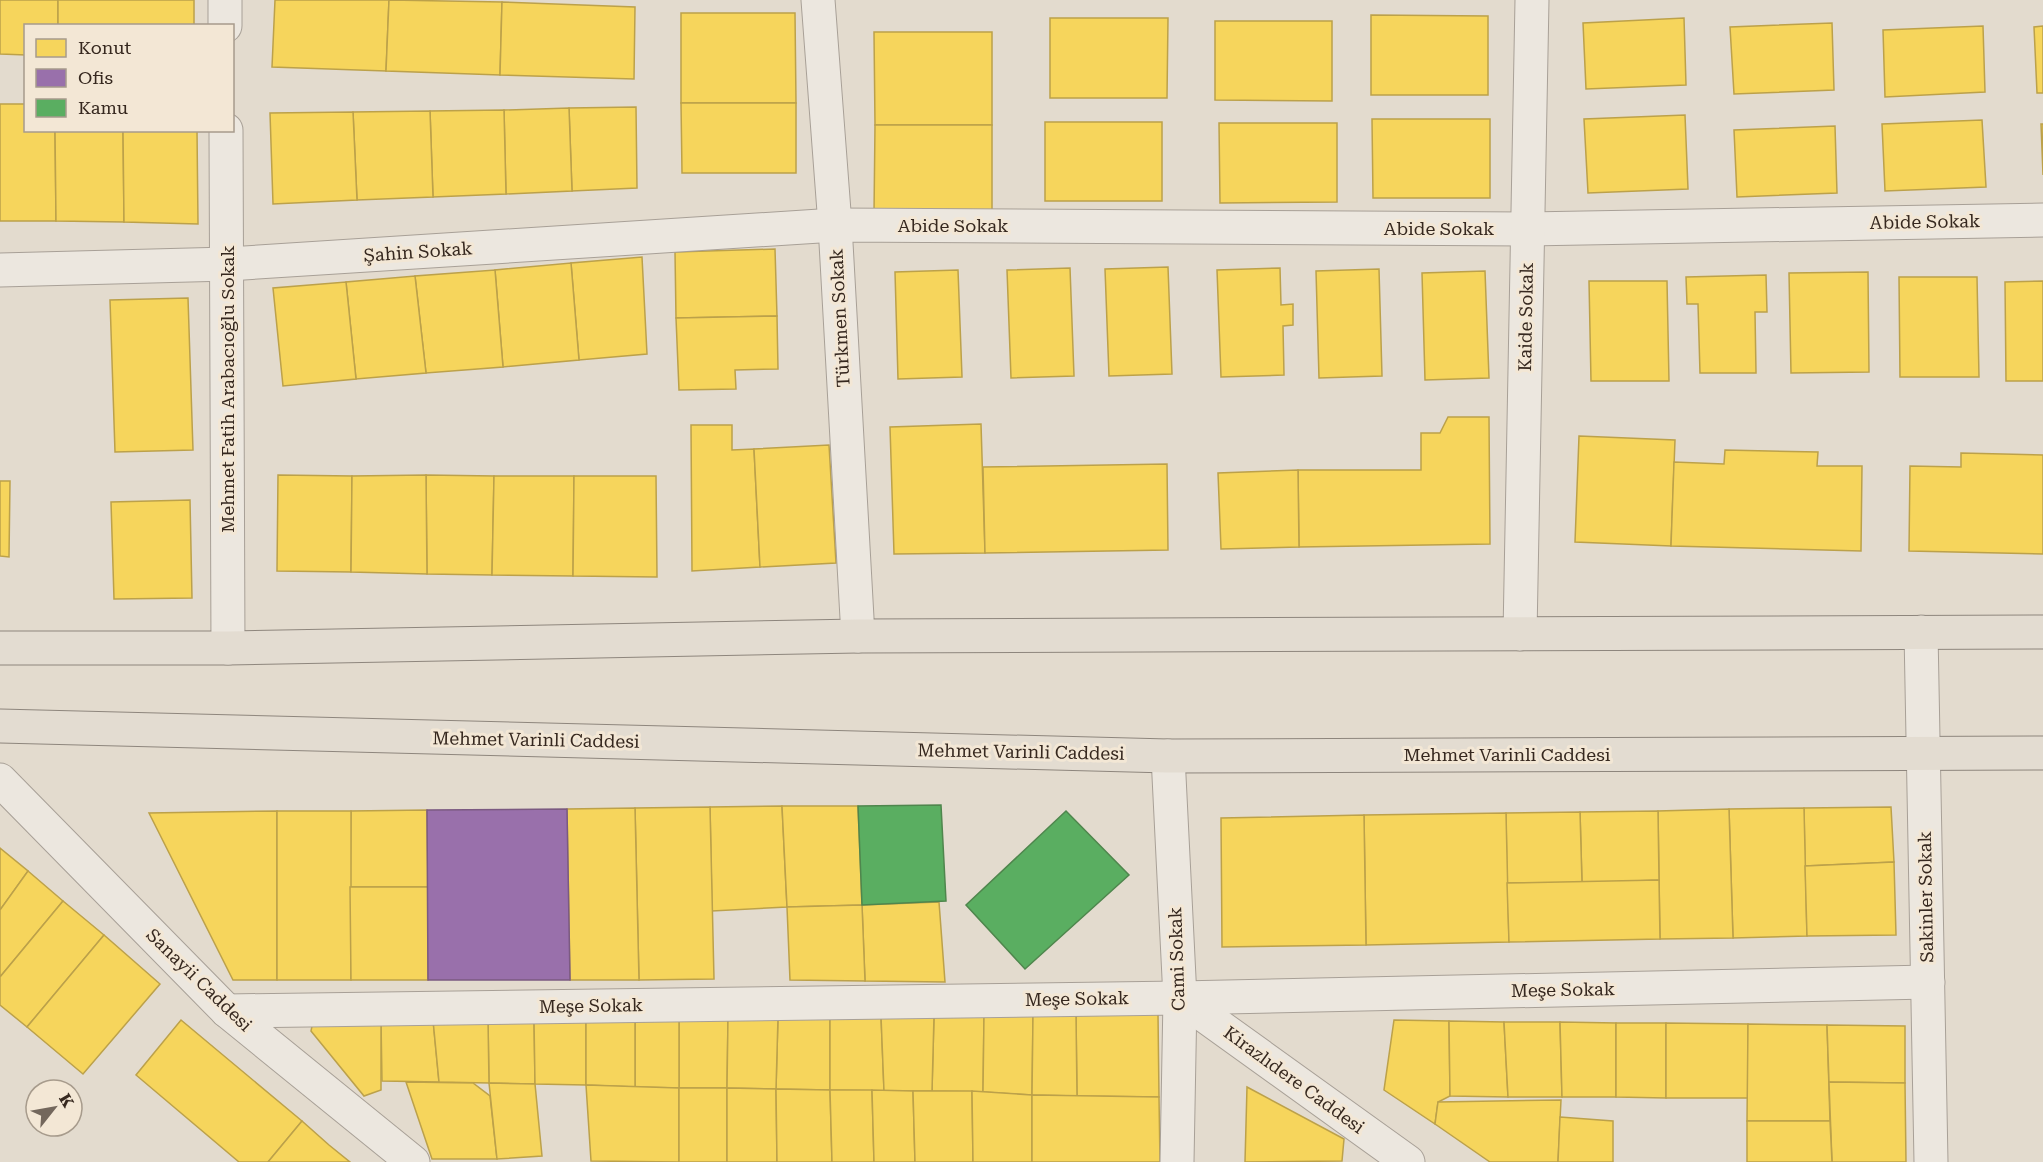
<svg xmlns="http://www.w3.org/2000/svg" width="2043" height="1162" font-family="'Roboto Serif',serif">
  <style>
    .homes { fill: #f6d55c; stroke: #bca14a; stroke-width: 1.5 }
    .offices { fill: #9970ab; stroke: #7b5a81; stroke-width: 1.5 }
    .public { fill: #5aae61; stroke: #4f864d; stroke-width: 1.5 }
    .lines { fill: none; stroke-linecap: round; stroke-linejoin: round }
    .minor-casing { stroke: #a8a097; stroke-width: 35 }
    .major-casing { stroke: #8e867d; stroke-width: 35 }
    .minor { stroke: #ece7df; stroke-width: 33 }
    .major { stroke: #e3dcd1; stroke-width: 33 }
    .labels { text-anchor: middle; stroke-width: 6; stroke-linejoin: round; paint-order: stroke }
    .street-label { font-size: 18px; fill: #36281f; stroke: #f3e7d5 }
  </style>
  <rect width="100%" height="100%" fill="#e3dbce"/>
  <!-- homes -->
  <g class="homes">
    <polygon points="0,0 58,0 58,26 26,26 26,55 0,54"/>
    <rect x="58" y="0" width="136" height="26"/>
    <polygon points="275,0 389,0 386,71 272,67"/>
    <polygon points="389,0 502,2 500,75 386,71"/>
    <polygon points="502,2 635,7 634,79 500,75"/>
    <polygon points="681,13 795,13 796,103 681,103"/>
    <polygon points="1371,15 1488,16 1488,95 1371,95"/>
    <polygon points="1050,18 1168,18 1167,98 1050,98"/>
    <polygon points="1684,18 1686,85 1586,89 1583,23"/>
    <polygon points="1215,21 1332,21 1332,101 1215,100"/>
    <polygon points="1832,23 1834,90 1734,94 1730,27"/>
    <polygon points="1983,26 1985,92 1885,97 1883,30"/>
    <polygon points="2043,26 2043,93 2037,93 2034,27"/>
    <polygon points="874,32 992,32 992,125 875,125"/>
    <polygon points="681,103 796,103 796,173 682,173"/>
    <polygon points="0,104 26,104 26,130 55,130 56,221 0,221"/>
    <polygon points="636,107 637,188 572,191 569,108"/>
    <polygon points="569,108 572,191 506,194 504,110"/>
    <polygon points="504,110 506,194 433,197 430,111"/>
    <polygon points="430,111 433,197 357,200 353,112"/>
    <polygon points="353,112 357,200 273,204 270,113"/>
    <polygon points="1685,115 1688,189 1588,193 1584,119"/>
    <polygon points="1372,119 1490,119 1490,198 1373,198"/>
    <polygon points="1982,120 1986,187 1885,191 1882,124"/>
    <rect x="1045" y="122" width="117" height="79"/>
    <polygon points="1219,123 1337,123 1337,202 1220,203"/>
    <polygon points="2041,124 2043,124 2043,175"/>
    <polygon points="875,125 992,125 992,214 874,215"/>
    <polygon points="1835,126 1837,193 1737,197 1734,130"/>
    <polygon points="55,130 123,130 124,222 56,221"/>
    <polygon points="123,130 197,130 198,224 124,222"/>
    <polygon points="775,249 777,316 676,318 675,252"/>
    <polygon points="642,257 647,354 579,360 571,263"/>
    <polygon points="571,263 579,360 503,367 495,270"/>
    <polygon points="1168,267 1172,374 1109,376 1105,269"/>
    <polygon points="1070,268 1074,376 1011,378 1007,270"/>
    <polygon points="1280,268 1281,305 1293,304 1293,325 1283,326 1284,375 1221,377 1217,270"/>
    <polygon points="1379,269 1382,376 1319,378 1316,271"/>
    <polygon points="495,270 503,367 426,373 415,276"/>
    <polygon points="958,270 962,377 898,379 895,272"/>
    <polygon points="1485,271 1489,378 1425,380 1422,273"/>
    <polygon points="1868,272 1869,372 1791,373 1789,273"/>
    <polygon points="1766,275 1767,312 1755,312 1756,373 1700,373 1698,304 1687,304 1686,277"/>
    <polygon points="415,276 426,373 356,379 346,282"/>
    <polygon points="1899,277 1977,277 1979,377 1900,377"/>
    <polygon points="1589,281 1667,281 1669,381 1591,381"/>
    <polygon points="2043,281 2043,381 2006,381 2005,282"/>
    <polygon points="346,282 356,379 283,386 273,288"/>
    <polygon points="188,298 193,450 115,452 110,300"/>
    <polygon points="777,316 778,369 735,370 736,389 679,390 676,318"/>
    <polygon points="1448,417 1489,417 1490,544 1299,547 1298,470 1421,470 1421,433 1440,433"/>
    <polygon points="981,424 985,553 894,554 890,427"/>
    <polygon points="691,425 732,425 732,450 754,449 760,567 692,571"/>
    <polygon points="1579,436 1675,440 1671,546 1575,542"/>
    <polygon points="829,445 836,563 760,567 754,449"/>
    <polygon points="1725,450 1818,452 1817,466 1862,466 1861,551 1671,546 1674,462 1724,464"/>
    <polygon points="1961,453 2043,455 2043,554 1909,551 1910,466 1961,467"/>
    <polygon points="1167,464 1168,550 985,553 983,467"/>
    <polygon points="1298,470 1299,547 1221,549 1218,473"/>
    <polygon points="278,475 352,476 351,572 277,571"/>
    <polygon points="426,475 494,476 492,575 427,574"/>
    <polygon points="426,475 427,574 351,572 352,476"/>
    <polygon points="494,476 574,476 573,576 492,575"/>
    <polygon points="574,476 656,476 657,577 573,576"/>
    <polygon points="0,481 10,481 9,557 0,556"/>
    <polygon points="190,500 192,598 114,599 111,502"/>
    <polygon points="782,806 787,907 712,911 710,807"/>
    <polygon points="782,806 858,806 862,905 787,907"/>
    <polygon points="710,807 714,979 639,980 635,808"/>
    <polygon points="1891,807 1894,862 1805,866 1804,808"/>
    <polygon points="635,808 639,980 570,980 567,809"/>
    <polygon points="1804,808 1807,936 1733,938 1729,809"/>
    <polygon points="1729,809 1733,938 1660,939 1658,811"/>
    <polygon points="427,810 428,887 350,887 351,811"/>
    <polygon points="277,811 277,980 233,980 149,813"/>
    <rect x="277" y="811" width="74" height="169"/>
    <polygon points="1658,811 1659,880 1582,883 1580,812"/>
    <polygon points="1580,812 1582,883 1507,883 1506,813"/>
    <polygon points="1506,813 1509,942 1366,945 1364,815"/>
    <polygon points="1364,815 1366,945 1222,947 1221,818"/>
    <polygon points="0,848 28,871 0,910"/>
    <polygon points="1894,862 1896,935 1807,936 1805,866"/>
    <polygon points="28,871 63,901 0,977 0,910"/>
    <polygon points="1659,880 1660,939 1509,942 1507,883"/>
    <polygon points="350,887 428,887 428,980 351,980"/>
    <polygon points="63,901 104,935 27,1027 0,1005 0,977"/>
    <polygon points="939,902 945,982 865,981 862,905"/>
    <polygon points="862,905 865,981 790,980 787,907"/>
    <polygon points="104,935 160,984 83,1074 27,1027"/>
    <polygon points="1158,1014 1159,1097 1077,1096 1076,1015"/>
    <polygon points="984,1015 983,1092 932,1091 934,1016"/>
    <polygon points="984,1015 1033,1015 1032,1095 983,1092"/>
    <polygon points="1033,1015 1076,1015 1077,1096 1032,1095"/>
    <polygon points="830,1016 830,1090 776,1089 778,1017"/>
    <polygon points="830,1016 881,1016 884,1091 830,1090"/>
    <polygon points="881,1016 934,1016 932,1091 884,1091"/>
    <polygon points="728,1017 727,1088 679,1088 679,1018"/>
    <polygon points="728,1017 778,1017 776,1089 727,1088"/>
    <polygon points="679,1018 679,1088 635,1087 635,1019"/>
    <polygon points="534,1019 535,1084 489,1083 488,1020"/>
    <polygon points="534,1019 586,1019 586,1085 535,1084"/>
    <polygon points="586,1019 635,1019 635,1087 586,1085"/>
    <polygon points="181,1020 302,1121 268,1162 239,1162 136,1075"/>
    <polygon points="433,1020 439,1082 382,1081 381,1021"/>
    <polygon points="433,1020 488,1020 489,1083 439,1082"/>
    <polygon points="1394,1020 1449,1021 1450,1096 1438,1102 1435,1124 1384,1090"/>
    <polygon points="313,1021 381,1021 381,1090 364,1096 311,1031"/>
    <polygon points="1449,1021 1504,1022 1508,1097 1450,1096"/>
    <polygon points="1504,1022 1560,1022 1562,1097 1508,1097"/>
    <polygon points="1560,1022 1616,1023 1616,1097 1562,1097"/>
    <polygon points="1616,1023 1666,1023 1666,1098 1616,1097"/>
    <polygon points="1666,1023 1748,1024 1748,1098 1666,1098"/>
    <polygon points="1748,1024 1827,1025 1830,1121 1747,1121"/>
    <polygon points="1827,1025 1905,1026 1905,1083 1829,1082"/>
    <polygon points="406,1082 473,1083 490,1096 497,1159 432,1159"/>
    <polygon points="1829,1082 1905,1083 1906,1162 1832,1162"/>
    <polygon points="489,1083 535,1084 542,1156 497,1159"/>
    <polygon points="586,1085 679,1088 679,1162 591,1161"/>
    <polygon points="1247,1087 1344,1139 1342,1161 1245,1162"/>
    <rect x="679" y="1088" width="48" height="74"/>
    <polygon points="727,1088 776,1089 777,1162 727,1162"/>
    <polygon points="776,1089 830,1090 832,1162 777,1162"/>
    <polygon points="830,1090 872,1090 874,1162 832,1162"/>
    <polygon points="872,1090 913,1091 915,1162 874,1162"/>
    <polygon points="913,1091 972,1091 973,1162 915,1162"/>
    <polygon points="972,1091 1032,1095 1032,1162 973,1162"/>
    <polygon points="1032,1095 1159,1097 1160,1162 1032,1162"/>
    <polygon points="1561,1100 1558,1162 1490,1162 1435,1124 1438,1102"/>
    <polygon points="1560,1117 1613,1121 1613,1162 1558,1162"/>
    <polygon points="302,1121 329,1145 350,1162 268,1162"/>
    <polygon points="1747,1121 1830,1121 1832,1162 1747,1162"/>
  </g>
  <!-- offices -->
  <polygon class="offices" points="567,809 570,980 428,980 427,810"/>
  <!-- public -->
  <g class="public">
    <polygon points="941,805 946,901 862,905 858,806"/>
    <polygon points="1066,811 1129,875 1025,969 966,905"/>
  </g>
  <g class="lines">
    <defs>
      <g id="minor">
        <polyline points="225,0 225,26"/>
        <polyline points="818,0 835,225 858,636"/>
        <polyline points="226,130 228,648"/>
        <polyline points="0,270 228,264 835,225 1528,229 2043,220"/>
        <polyline points="1921,632 1931,1162"/>
        <polyline points="1520,634 1532,0"/>
        <polyline points="1168,756 1180,998 1177,1162"/>
        <polyline points="0,780 227,1011 413,1162"/>
        <polyline points="1180,998 1408,1162"/>
        <polyline points="227,1011 1180,998 1928,982"/>
      </g>
      <g id="major">
        <polyline points="0,648 228,648 858,636 2043,632"/>
        <polyline points="0,726 1168,756 2043,753"/>
      </g>
    </defs>
    <!-- minor casing -->
    <use href="#minor" class="minor-casing"/>
    <!-- major casing -->
    <use href="#major" class="major-casing"/>
    <!-- minor -->
    <use href="#minor" class="minor"/>
    <!-- major -->
    <use href="#major" class="major"/>
  </g>
  <g class="labels">
    <!-- street labels -->
    <g class="street-label">
      <text transform="translate(1925 222) rotate(-1)" y="6">Abide Sokak</text>
      <text x="953" y="232">Abide Sokak</text>
      <text x="1439" y="235">Abide Sokak</text>
      <text transform="translate(418 252) rotate(-4)" y="6">Şahin Sokak</text>
      <text transform="translate(1526 317) rotate(-89)" y="6">Kaide Sokak</text>
      <text transform="translate(840 318) rotate(-93)" y="6">Türkmen Sokak</text>
      <text transform="translate(228 389) rotate(-90)" y="6">Mehmet Fatih Arabacıoğlu Sokak</text>
      <text transform="translate(536 740) rotate(1)" y="6">Mehmet Varinli Caddesi</text>
      <text transform="translate(1021 752) rotate(1)" y="6">Mehmet Varinli Caddesi</text>
      <text x="1507" y="761">Mehmet Varinli Caddesi</text>
      <text transform="translate(1926 897) rotate(-91)" y="6">Sakinler Sokak</text>
      <text transform="translate(1177 959) rotate(-92)" y="6">Cami Sokak</text>
      <text transform="translate(199 980) rotate(44)" y="6">Sanayii Caddesi</text>
      <text transform="translate(1563 990) rotate(-1)" y="6">Meşe Sokak</text>
      <text transform="translate(1077 999) rotate(-1)" y="6">Meşe Sokak</text>
      <text transform="translate(591 1006) rotate(-1)" y="6">Meşe Sokak</text>
      <text transform="translate(1294 1080) rotate(36)" y="6">Kirazlıdere Caddesi</text>
    </g>
  </g>
  <!-- legend -->
  <rect x="24" y="24" width="210" height="108" fill="#f3e7d5" stroke="#a79b8c" stroke-width="1.5"/>
  <rect x="36" y="39" width="30" height="18" fill="#f6d55c" stroke="#a79b8c" stroke-width="1.5"/>
  <text x="78" y="54" font-size="18" fill="#36281f">Konut</text>
  <rect x="36" y="69" width="30" height="18" fill="#9970ab" stroke="#a79b8c" stroke-width="1.5"/>
  <text x="78" y="84" font-size="18" fill="#36281f">Ofis</text>
  <rect x="36" y="99" width="30" height="18" fill="#5aae61" stroke="#a79b8c" stroke-width="1.5"/>
  <text x="78" y="114" font-size="18" fill="#36281f">Kamu</text>
  <!-- north arrow -->
  <g transform="translate(54 1108) rotate(59)"><circle r="28" fill="#f3e7d5" stroke="#a79b8c" stroke-width="1.5"/>
  <path d="M0-4.5L10 22L0 15L-10 22Z" fill="#73675c"/>
  <text y="-9" font-size="16" font-weight="bold" text-anchor="middle" fill="#36281f">K</text>
  </g>
</svg>
